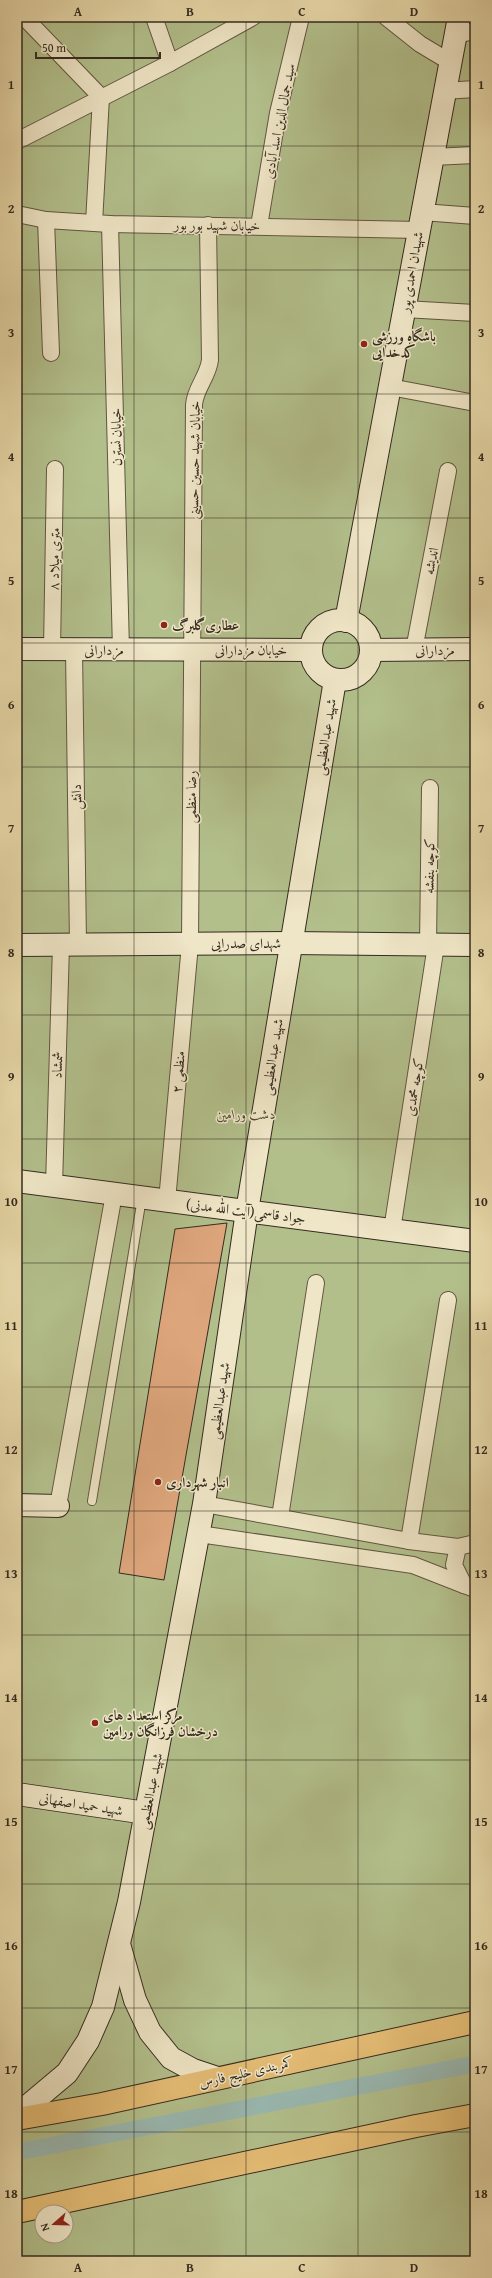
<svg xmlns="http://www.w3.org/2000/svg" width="492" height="2278" font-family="'Gentium Book Plus',Amiri,serif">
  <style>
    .green { fill: #b2bf8b; stroke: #747556; fill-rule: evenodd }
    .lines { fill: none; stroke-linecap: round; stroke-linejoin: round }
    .canal { stroke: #99b8b1; stroke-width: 17 }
    .building { fill: #dda57b; stroke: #352b20 }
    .lane-casing { stroke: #625642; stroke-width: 10 }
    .street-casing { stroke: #625642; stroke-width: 18 }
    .secondary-casing { stroke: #352b20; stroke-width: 24 }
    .primary-casing { stroke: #352b20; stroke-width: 24 }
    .lane { stroke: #efe6c7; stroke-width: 8 }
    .street { stroke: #efe6c7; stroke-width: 16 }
    .secondary { stroke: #efe6c7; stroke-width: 22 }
    .primary { stroke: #e4bc74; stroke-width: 22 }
    .grid { fill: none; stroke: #352b20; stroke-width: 1; stroke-opacity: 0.55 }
    .poi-dot { fill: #8f2418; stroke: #efe6c7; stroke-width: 1.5 }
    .labels { text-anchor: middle; stroke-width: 3; stroke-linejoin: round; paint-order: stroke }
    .street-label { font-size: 14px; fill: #352b20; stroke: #efe6c7 }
    .poi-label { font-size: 14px; font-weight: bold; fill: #352b20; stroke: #efe6c7; text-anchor: start }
    .park-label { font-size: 14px; font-style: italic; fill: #4e4935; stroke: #efe6c7 }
    .neatline { fill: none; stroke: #352b20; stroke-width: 1.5 }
    .grid-label { font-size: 13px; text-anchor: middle; font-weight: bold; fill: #352b20 }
  </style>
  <rect width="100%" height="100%" fill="#e7d8a9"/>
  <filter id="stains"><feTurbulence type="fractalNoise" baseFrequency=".005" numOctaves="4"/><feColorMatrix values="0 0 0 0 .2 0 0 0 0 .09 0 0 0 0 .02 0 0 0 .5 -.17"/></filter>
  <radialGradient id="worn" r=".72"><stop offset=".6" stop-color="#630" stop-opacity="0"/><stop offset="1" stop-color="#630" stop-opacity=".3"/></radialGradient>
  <!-- green -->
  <path class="green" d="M 17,17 L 475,17 L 475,2261 L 17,2261 ZM 42,2212 L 66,2212 L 66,2236 L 42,2236 Z"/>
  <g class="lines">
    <!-- canal -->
    <polyline class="canal" points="17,2152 475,2064"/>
  </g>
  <!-- building -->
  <polygon class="building" points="227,1223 164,1580 119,1573 175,1229"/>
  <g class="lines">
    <defs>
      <polyline id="lane" points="92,1501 142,1198"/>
      <g id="street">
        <polyline points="24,17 101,97 94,223"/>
        <polyline points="154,17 170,63"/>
        <polyline points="386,17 420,44 450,62"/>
        <polyline points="455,35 475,31"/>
        <polyline points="444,91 475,89"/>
        <polyline points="17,141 170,63 253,17"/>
        <polyline points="432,157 475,155"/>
        <polyline points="422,212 475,216"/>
        <polyline points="17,214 46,220 110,224 419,230"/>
        <polyline points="46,220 51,353"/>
        <polyline points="110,224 121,650"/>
        <polyline points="259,226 278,113 301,17"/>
        <polyline points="404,309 475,313"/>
        <polyline points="390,387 475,403"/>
        <polyline points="52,650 55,469"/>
        <polyline points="74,650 78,944"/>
        <polyline points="414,650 448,471"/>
        <polyline points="428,945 430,788"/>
        <polyline points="54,1186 61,945"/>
        <path d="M 167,1201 L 190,944 L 194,405 C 195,388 208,377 210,360 L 208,225"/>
        <polyline points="392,1230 436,945"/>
        <polyline points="204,1504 409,1541 458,1547"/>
        <polyline points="58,1506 114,1194"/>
        <polyline points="280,1517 316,1283"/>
        <polyline points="199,1534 413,1565 464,1585"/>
        <polyline points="409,1541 448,1300"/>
        <polyline points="475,1543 458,1547 454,1565 464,1585 475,1589"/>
      </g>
      <g id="secondary">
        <circle cx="341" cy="650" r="30"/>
        <polyline points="346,621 459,17"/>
        <polyline points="17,649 310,650"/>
        <polyline points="371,650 475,649"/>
        <polyline points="17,945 291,943 475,945"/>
        <polyline points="17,1181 475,1241"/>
        <polyline points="17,1505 58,1506"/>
        <polyline points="17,1794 146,1813"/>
        <polyline points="119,1944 135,2000 150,2032 171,2058 193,2070 217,2078"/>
        <polyline points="17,2115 67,2073 88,2041 103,2007 129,1902 204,1504 247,1211 335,680"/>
      </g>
      <g id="primary">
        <polyline points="17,2119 102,2104 475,2022"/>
        <polyline points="17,2212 416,2126 475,2115"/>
      </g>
    </defs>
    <!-- lane casing -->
    <use href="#lane" class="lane-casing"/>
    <!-- street casing -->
    <use href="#street" class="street-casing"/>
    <!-- secondary casing -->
    <use href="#secondary" class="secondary-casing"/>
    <!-- primary casing -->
    <use href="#primary" class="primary-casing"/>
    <!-- lane -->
    <use href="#lane" class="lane"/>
    <!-- street -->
    <use href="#street" class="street"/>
    <!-- secondary -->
    <use href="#secondary" class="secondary"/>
    <!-- primary -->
    <use href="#primary" class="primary"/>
  </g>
  <!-- grid -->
  <path class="grid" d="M 134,17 L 134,2261M 246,17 L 246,2261M 358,17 L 358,2261M 17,146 L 475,146M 17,270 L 475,270M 17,394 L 475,394M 17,518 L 475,518M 17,643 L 475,643M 17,767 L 475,767M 17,891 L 475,891M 17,1015 L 475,1015M 17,1139 L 475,1139M 17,1263 L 475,1263M 17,1387 L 475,1387M 17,1511 L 475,1511M 17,1635 L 475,1635M 17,1760 L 475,1760M 17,1884 L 475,1884M 17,2008 L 475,2008M 17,2132 L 475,2132"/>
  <!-- markers -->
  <g class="poi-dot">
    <circle cx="364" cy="344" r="4"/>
    <circle cx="164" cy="625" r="4"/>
    <circle cx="158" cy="1482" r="4"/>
    <circle cx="95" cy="1723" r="4"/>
  </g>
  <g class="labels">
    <!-- street labels -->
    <g class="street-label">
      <text transform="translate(279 121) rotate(-79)" y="5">سید جمال الدین اسد آبادی</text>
      <text transform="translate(217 225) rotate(1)" y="5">خیابان شهید بور بور</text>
      <text transform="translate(411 272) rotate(-80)" y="5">شهیدان احمدی پور</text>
      <text transform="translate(116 437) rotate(-91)" y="5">خیابان نسترن</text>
      <text transform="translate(194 460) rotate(-89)" y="5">خیابان شهید حسین حسینی</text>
      <text transform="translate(54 559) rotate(-89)" y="5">۸ متری میلاد</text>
      <text transform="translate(431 561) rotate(-79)" y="5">اندیشه</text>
      <text x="104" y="655">مزدارانی</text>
      <text x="251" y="655">خیابان مزدارانی</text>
      <text transform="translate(435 650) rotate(-1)" y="5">مزدارانی</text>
      <text transform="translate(325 737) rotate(-81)" y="5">شهید عبدالعظیمی</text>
      <text transform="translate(76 797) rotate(-91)" y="5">دانش</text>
      <text transform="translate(191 797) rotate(-90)" y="5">رضا منظمی</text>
      <text transform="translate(429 866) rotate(-89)" y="5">کوچه بنفشه</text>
      <text x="246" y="948">شهدای صدرایی</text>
      <text transform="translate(272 1057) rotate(-81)" y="5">شهید عبدالعظیمی</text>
      <text transform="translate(57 1065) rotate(-88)" y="5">شمشاد</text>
      <text transform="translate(178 1072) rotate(-85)" y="5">منظمی ۲</text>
      <text transform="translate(414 1087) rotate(-81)" y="5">کوچه محمدی</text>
      <text transform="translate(246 1211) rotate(7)" y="5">جواد قاسمی(آیت الله مدنی)</text>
      <text transform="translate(219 1401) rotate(-82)" y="5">شهید عبدالعظیمی</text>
      <text transform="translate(150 1791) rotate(-79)" y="5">شهید عبدالعظیمی</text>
      <text transform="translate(81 1804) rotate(9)" y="5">شهید حمید اصفهانی</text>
      <text transform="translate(246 2072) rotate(-13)" y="5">کمربندی خلیج فارس</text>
    </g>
    <!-- poi labels -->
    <g class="poi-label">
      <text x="372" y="341">باشگاه ورزشی<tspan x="372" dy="16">کدخدایی</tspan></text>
      <text x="172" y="630">عطاری‌گلبرگ</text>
      <text x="166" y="1487">انبار شهرداری</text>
      <text x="103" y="1720">مرکز استعداد های<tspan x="103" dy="16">درخشان فرزانگان ورامین</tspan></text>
    </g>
    <!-- park labels -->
    <g class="park-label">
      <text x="246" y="1119">دشت ورامین</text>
    </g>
  </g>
  <!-- margin -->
  <rect width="492" height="2278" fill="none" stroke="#e7d8a9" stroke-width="44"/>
  <!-- north arrow -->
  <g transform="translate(54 2224) rotate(250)"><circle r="19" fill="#efe6c7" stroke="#a59b84"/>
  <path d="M0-3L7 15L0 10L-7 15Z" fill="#8f2418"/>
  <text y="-6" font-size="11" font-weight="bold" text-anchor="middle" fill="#352b20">N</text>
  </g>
  <!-- scale -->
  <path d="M36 52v6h124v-6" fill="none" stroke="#352b20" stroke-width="2"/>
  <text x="42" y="52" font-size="12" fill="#352b20" stroke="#efe6c7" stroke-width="3" paint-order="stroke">50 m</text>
  <rect x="22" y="22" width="448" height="2234" class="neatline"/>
  <g class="grid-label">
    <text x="78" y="16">A</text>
    <text x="190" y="16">B</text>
    <text x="302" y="16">C</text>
    <text x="414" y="16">D</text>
    <text x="11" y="89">1</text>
    <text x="481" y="89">1</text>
    <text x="11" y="213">2</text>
    <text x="481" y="213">2</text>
    <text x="11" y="337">3</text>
    <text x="481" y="337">3</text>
    <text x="11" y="461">4</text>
    <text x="481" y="461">4</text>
    <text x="11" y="585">5</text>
    <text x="481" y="585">5</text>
    <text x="11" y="709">6</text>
    <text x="481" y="709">6</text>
    <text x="11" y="833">7</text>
    <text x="481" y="833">7</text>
    <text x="11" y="957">8</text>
    <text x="481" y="957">8</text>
    <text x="11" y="1081">9</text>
    <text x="481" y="1081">9</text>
    <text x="11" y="1206">10</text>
    <text x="481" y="1206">10</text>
    <text x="11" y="1330">11</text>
    <text x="481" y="1330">11</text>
    <text x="11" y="1454">12</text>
    <text x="481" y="1454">12</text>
    <text x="11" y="1578">13</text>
    <text x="481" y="1578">13</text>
    <text x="11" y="1702">14</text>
    <text x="481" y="1702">14</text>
    <text x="11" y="1826">15</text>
    <text x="481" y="1826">15</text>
    <text x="11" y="1950">16</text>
    <text x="481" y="1950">16</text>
    <text x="11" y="2074">17</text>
    <text x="481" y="2074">17</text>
    <text x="11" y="2198">18</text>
    <text x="481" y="2198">18</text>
    <text x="78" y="2272">A</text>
    <text x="190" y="2272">B</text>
    <text x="302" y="2272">C</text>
    <text x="414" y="2272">D</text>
  </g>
  <rect width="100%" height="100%" filter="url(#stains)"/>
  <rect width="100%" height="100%" fill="url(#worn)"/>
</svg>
